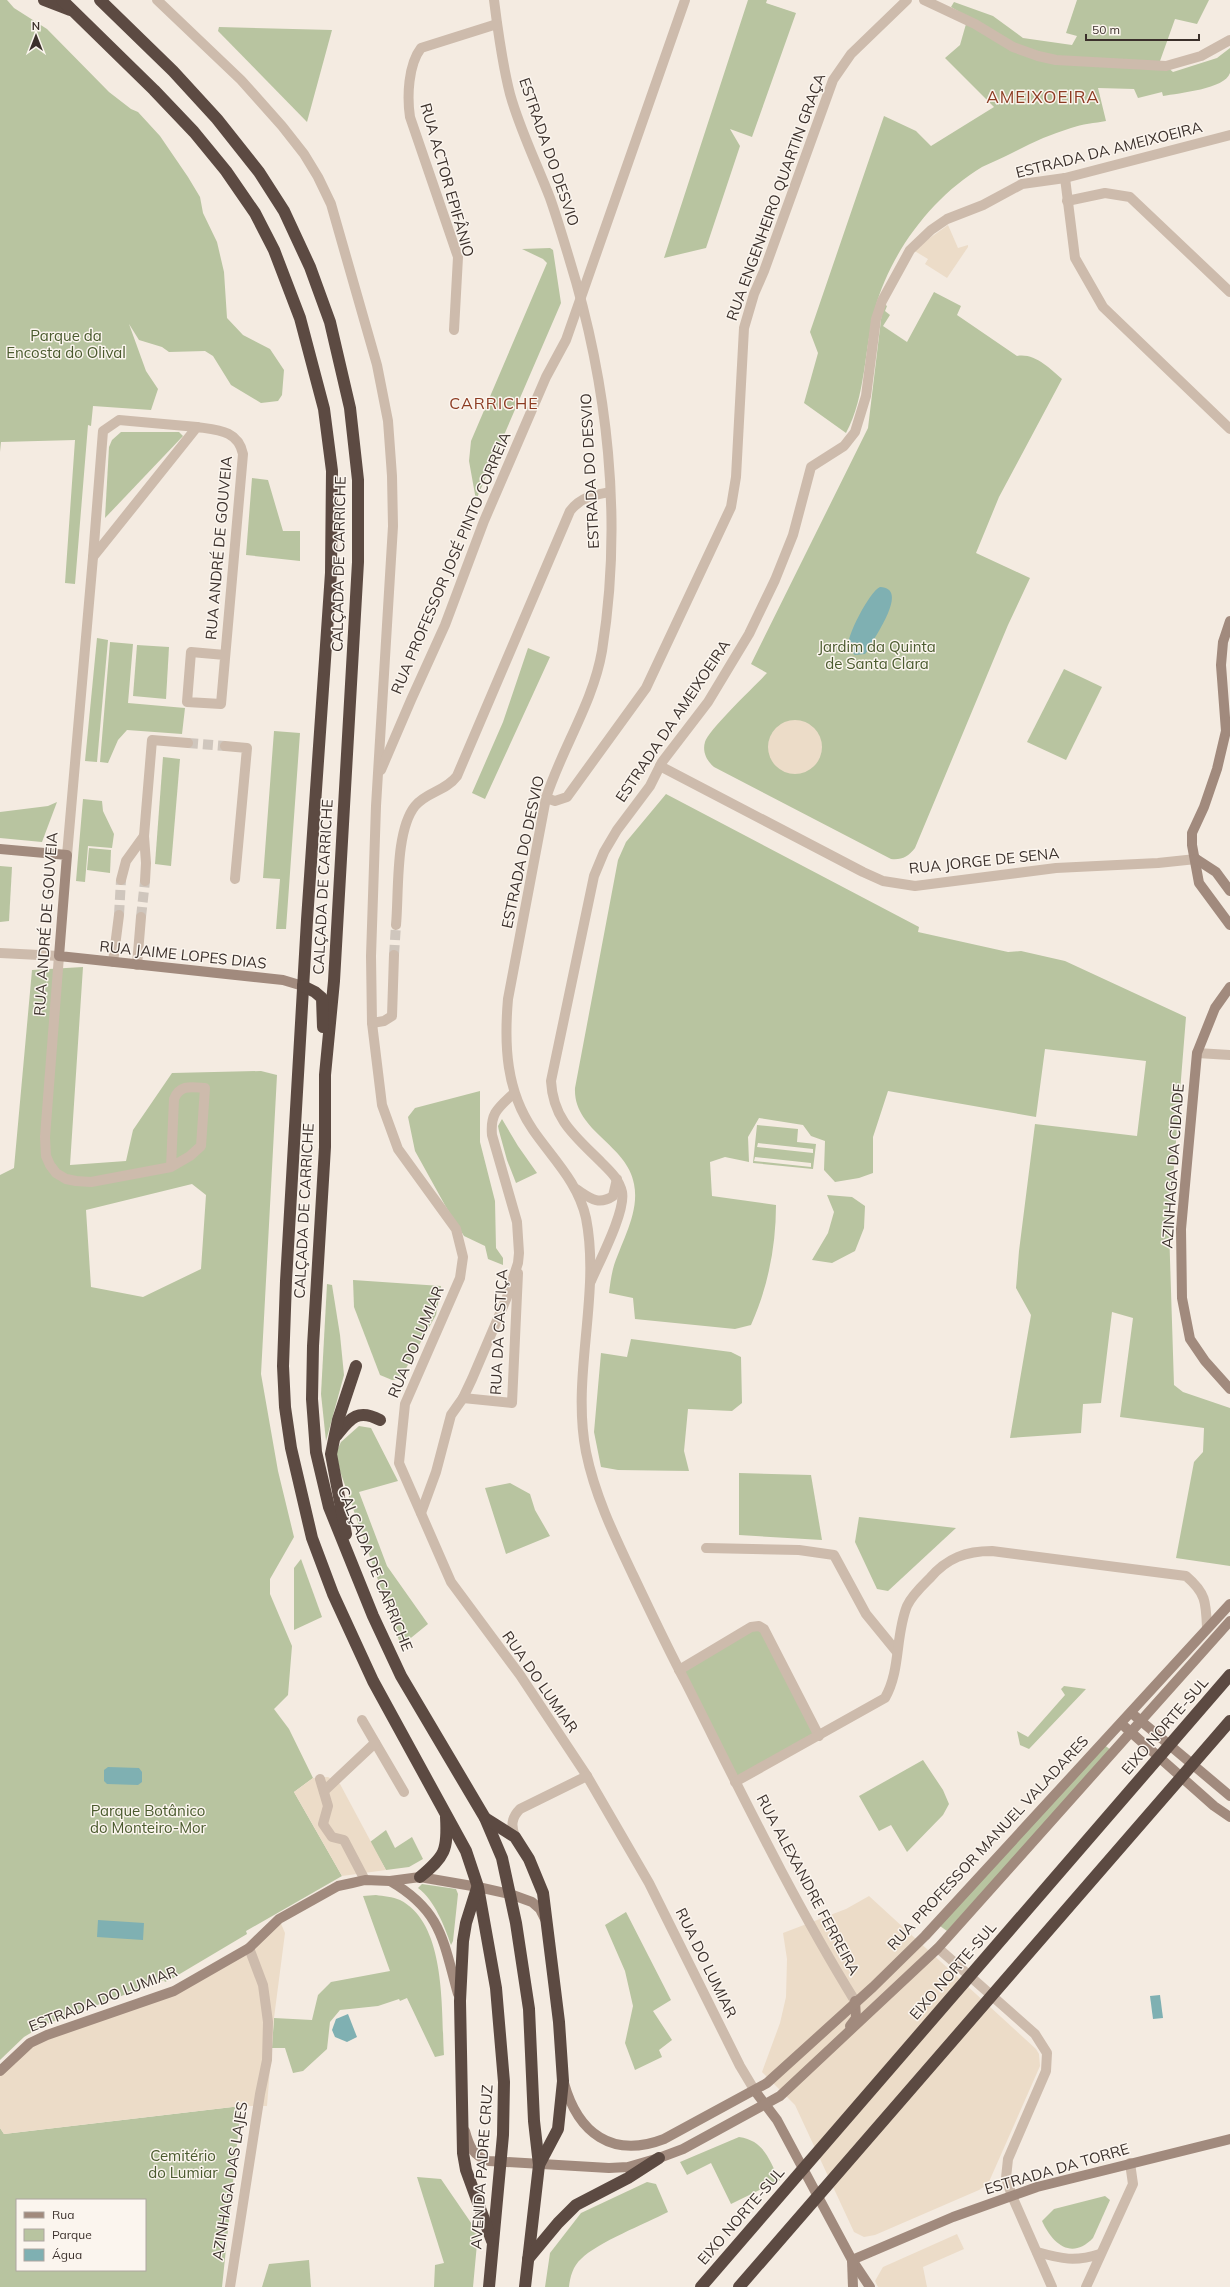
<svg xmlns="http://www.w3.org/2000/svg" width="1230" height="2287" font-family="Mulish,sans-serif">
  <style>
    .green { fill: #b8c4a0; fill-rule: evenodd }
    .plaza { fill: #ecdcc8 }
    .water { fill: #7fb0b2 }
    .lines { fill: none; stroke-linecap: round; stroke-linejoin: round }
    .street-tunnel { stroke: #cfc6bd; stroke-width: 10; stroke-dasharray: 10 5; stroke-linecap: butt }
    .street { stroke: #cdbbac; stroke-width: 10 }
    .secondary { stroke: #a18a7d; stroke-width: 10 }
    .highway { stroke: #5c4a42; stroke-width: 12 }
    .highway-bridge { stroke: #5c4a42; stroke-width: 12 }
    .labels { text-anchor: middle; stroke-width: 3; stroke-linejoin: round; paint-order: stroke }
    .street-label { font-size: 15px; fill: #3b302b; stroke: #fbf5ee }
    .park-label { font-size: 15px; fill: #4a5a2e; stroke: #fbf5ee }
    .neighbourhood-label { font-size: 16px; letter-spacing: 1px; fill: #8c3b22; stroke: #fbf5ee }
    .quarter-label { font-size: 17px; letter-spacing: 1px; fill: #8c3b22; stroke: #fbf5ee }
  </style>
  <rect width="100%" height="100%" fill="#f4ebe1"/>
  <!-- green -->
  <g class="green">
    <polygon points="0,0 7,0 14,8 47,29 109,92 131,109 138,112 160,136 188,177 200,197 203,213 217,242 224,272 227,318 243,335 270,349 284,370 282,395 278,401 261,403 231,385 213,356 205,351 169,352 162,347 139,340 129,324 146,371 158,389 151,410 93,406 91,426 88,425 75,584 65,583 75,440 1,442 0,452"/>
    <polygon points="748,0 767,0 766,3 796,13 752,137 730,129 740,146 706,248 664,258"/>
    <path d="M 1077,0 L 1209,0 L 1197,24 L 1175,19 L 1160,61 L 1173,72 L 1217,58 L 1230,48 C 1230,56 1230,66 1230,73 C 1225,89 1179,93 1163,96 L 1162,92 L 1138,98 L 1134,89 L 1098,88 L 1106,121 C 1095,123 1082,124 1071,128 C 1051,134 1031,143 1012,153 C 1003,158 992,162 982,167 C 932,197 890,253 875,309 C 864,349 866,396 846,433 L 804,403 L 818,353 L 810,332 L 884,116 L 916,131 L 931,146 L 994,107 L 945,58 L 960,45 L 968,17 L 951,7 L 954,2 L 993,16 L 1023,38 L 1072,45 L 1077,36 L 1066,33 Z"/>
    <polygon points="219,27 332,30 307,122 218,31"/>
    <polygon points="550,248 553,250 561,303 476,500 469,461 471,441 547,263 543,259 522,249"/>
    <path d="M 934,292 L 961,306 L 957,315 L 1017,356 C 1035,353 1049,368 1062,379 L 999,497 L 976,553 L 1030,578 L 1008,625 L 915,848 C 908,857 902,860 891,859 L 714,767 C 707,761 702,752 705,742 C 708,730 756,685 767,673 L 751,664 L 868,428 L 883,303 L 887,306 L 885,311 L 890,315 L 883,326 L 907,342 Z"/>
    <polygon points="121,432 179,432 183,436 105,518 109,447 112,440"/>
    <polygon points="252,478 268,480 283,531 300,531 300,561 246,555"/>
    <polygon points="97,638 108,640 97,762 85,761"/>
    <polygon points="110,642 133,644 128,703 185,708 182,734 127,730 118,740 108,763 100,762"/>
    <polygon points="137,645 169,647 166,699 133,696"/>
    <polygon points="528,648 550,657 485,799 472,793 503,722"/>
    <polygon points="1064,669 1102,687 1066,760 1027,742"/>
    <polygon points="274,731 300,733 286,929 276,929 280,879 263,878"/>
    <polygon points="163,757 180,759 171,866 155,864"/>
    <path d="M 666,794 L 919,927 L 918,932 L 1008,952 L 1021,951 L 1065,961 L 1186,1017 L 1169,1228 L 1174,1385 L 1183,1392 L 1230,1408 L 1230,1566 L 1176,1558 L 1194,1462 L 1203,1452 L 1204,1428 L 1120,1417 L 1133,1318 L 1112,1312 L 1101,1403 L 1083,1404 L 1081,1433 L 1010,1438 L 1031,1315 L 1016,1288 L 1019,1251 L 1035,1124 L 1137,1136 L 1146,1061 L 1045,1049 L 1036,1117 L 888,1091 L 873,1137 L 873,1173 L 859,1178 L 835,1182 L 824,1170 L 825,1141 L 811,1136 L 803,1125 L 759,1118 L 748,1137 L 749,1162 L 725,1157 L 710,1162 L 712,1196 L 776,1205 C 776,1246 768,1287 751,1325 L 735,1329 L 635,1319 L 633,1298 L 609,1293 C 610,1285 611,1277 613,1269 C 621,1242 640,1213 634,1184 C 627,1144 573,1131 575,1088 L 618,860 L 626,842 Z"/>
    <polygon points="83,799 102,801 103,811 114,834 112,848 88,846 85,882 76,881"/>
    <polygon points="57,802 42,842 0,838 0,812 48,806"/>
    <polygon points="89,848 111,850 110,873 87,870"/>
    <polygon points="0,866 12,867 9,921 0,922"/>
    <path d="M 83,967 L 70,1165 L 126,1161 L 133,1130 L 172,1073 L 261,1071 L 277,1075 L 261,1374 L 278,1471 L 294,1537 L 270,1579 L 270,1594 L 292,1646 L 288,1695 L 274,1709 L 289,1729 L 313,1778 L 294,1792 L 342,1876 L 246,1931 L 247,1934 L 173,1978 L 165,1982 L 164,1980 L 44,2025 L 24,2037 L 0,2060 L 0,1175 L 14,1168 L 32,970 ZM 192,1184 L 206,1195 L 201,1269 L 143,1297 L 91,1287 L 86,1210 Z"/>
    <polygon points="480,1091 480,1142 495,1201 496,1248 503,1258 503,1265 488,1259 485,1246 464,1236 446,1207 415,1151 408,1117 415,1108"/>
    <polygon points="502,1119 518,1146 537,1173 516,1183 507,1160 499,1131 498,1126"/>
    <path d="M 757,1125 L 798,1129 L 797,1142 L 816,1144 L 813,1169 L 753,1163 ZM 758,1143 L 813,1149 L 813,1153 L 757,1147 ZM 755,1157 L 811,1163 L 811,1167 L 754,1161 Z"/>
    <polygon points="827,1195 852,1197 865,1206 864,1228 855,1251 832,1263 812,1260 828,1233 834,1212"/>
    <polygon points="353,1280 441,1286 436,1315 400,1379 392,1380 380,1375 354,1307"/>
    <polygon points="327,1284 332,1285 340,1335 344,1375 326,1441 321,1394"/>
    <polygon points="631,1339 731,1352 741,1357 742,1403 732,1411 688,1409 684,1451 689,1471 618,1470 601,1467 594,1432 601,1353 627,1357"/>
    <polygon points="359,1426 371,1428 398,1481 359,1492 387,1566 428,1624 401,1646 340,1471 336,1452 341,1442"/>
    <polygon points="739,1473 811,1475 822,1540 739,1535"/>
    <polygon points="510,1483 530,1494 535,1510 550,1536 506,1554 485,1488"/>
    <polygon points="859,1517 956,1528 888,1591 877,1589 855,1542"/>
    <polygon points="301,1559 322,1617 294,1630 294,1568"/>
    <polygon points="759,1626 819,1736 735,1782 679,1670"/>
    <polygon points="1064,1686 1086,1689 1029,1749 1020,1745 1017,1731 1028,1737 1065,1695 1061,1689"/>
    <polygon points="1103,1744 1111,1750 947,1931 940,1926"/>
    <polygon points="923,1760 943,1790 949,1804 943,1815 907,1852 891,1825 879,1831 859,1796"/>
    <polygon points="386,1830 395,1848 412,1837 423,1859 409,1867 386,1870 370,1842"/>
    <path d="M 422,1884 L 456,1889 L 458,1894 L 453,1941 L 451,1945 C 444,1925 435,1901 418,1888 Z"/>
    <path d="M 376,1895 C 383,1896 393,1897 400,1900 C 447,1924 441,2010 444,2055 L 435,2057 L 407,1998 L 400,2001 L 399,1999 L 378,2006 L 340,2010 L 330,2022 L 327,2049 L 303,2071 L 293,2073 L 285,2048 L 272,2048 L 274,2018 L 312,2020 L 318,1995 L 331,1982 L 390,1971 L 363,1896 Z"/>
    <polygon points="626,1912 671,2000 653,2011 672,2040 659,2050 662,2057 635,2070 625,2043 633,2006 625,1971 605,1925"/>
    <path d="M 241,2106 L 222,2287 L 0,2287 L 0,2128 L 4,2134 ZM 17,2200 L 145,2200 L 145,2270 L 17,2270 Z"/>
    <path d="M 739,2137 C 765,2141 768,2159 780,2180 L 731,2204 L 711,2163 L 687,2175 L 680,2162 Z"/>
    <polygon points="417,2177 441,2179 478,2233 473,2287 434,2287 435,2265 444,2263"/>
    <path d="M 647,2182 L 656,2184 L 668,2212 C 645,2224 598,2242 581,2259 C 573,2266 570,2277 569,2287 L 545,2287 L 550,2253 L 581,2213 Z"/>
    <path d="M 1105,2196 L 1110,2200 L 1093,2238 C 1071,2261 1052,2243 1042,2221 L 1054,2209 Z"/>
    <polygon points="309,2260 311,2287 262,2287 269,2264"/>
  </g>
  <!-- plaza -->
  <g class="plaza">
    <polygon points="948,225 958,248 968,245 968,247 947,278 925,264 928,259 913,250"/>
    <circle cx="795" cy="747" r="27"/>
    <polygon points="328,1777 340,1784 386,1870 342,1876 294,1792 313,1778"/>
    <polygon points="869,1896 1036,2049 1039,2054 1040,2066 988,2184 979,2190 875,2235 864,2237 854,2232 795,2105 762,2072 780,2023 786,1997 787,1959 783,1933 846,1909"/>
    <polygon points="279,1919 285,1933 274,2018 267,2106 241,2106 4,2134 0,2128 0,2071 30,2043 174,1991 249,1948"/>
    <polygon points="957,2234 964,2249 923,2267 927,2287 878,2287 875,2281 883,2267"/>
  </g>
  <!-- water -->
  <g class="water">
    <path d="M 880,587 C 910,588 875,636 868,650 L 865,654 L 855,655 L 848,649 C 845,638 870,591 880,587 Z"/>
    <polygon points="108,1767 139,1768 142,1772 142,1782 138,1785 107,1784 104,1781 104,1770"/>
    <polygon points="98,1920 144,1923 143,1940 97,1937"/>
    <polygon points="1160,1995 1163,2018 1153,2019 1150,1996"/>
    <polygon points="348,2014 357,2037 347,2042 335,2037 332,2030 336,2019"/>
  </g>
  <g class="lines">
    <!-- street-tunnel -->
    <g class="street-tunnel">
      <polyline points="188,743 225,746"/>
      <polyline points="119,915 121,880"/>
      <polyline points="141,917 145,881"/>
      <polyline points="394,955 396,925"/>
    </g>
    <!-- street -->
    <g class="street">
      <polyline points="157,0 241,80 282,126 304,154 318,177 331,204 377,365 388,421 392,476 393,526 376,806 371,956 372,1023 382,1105 398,1149 456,1229 463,1257 460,1278 405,1404 399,1463 451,1582 520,1675 587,1776 649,1883 740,2066 755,2091"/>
      <path d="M 494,0 C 498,32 502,63 510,94 C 520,130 537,164 550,198 C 557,218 563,238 569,258 C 608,384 623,520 602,651 C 593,703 562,748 546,798 L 508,999 C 504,1045 506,1091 533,1130 C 553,1159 578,1182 586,1218 C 601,1295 571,1375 586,1452 C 595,1496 614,1535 633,1575 C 650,1611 667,1647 686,1683 C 740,1790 792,1899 855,2001"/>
      <polyline points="924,0 975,24 1013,47 1038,56 1056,60 1166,66 1201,56 1230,40"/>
      <polyline points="1065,178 1075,258 1103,307 1230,429"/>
      <polyline points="1067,201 1105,193 1130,197 1230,292"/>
      <path d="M 454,330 L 458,257 L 410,117 C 407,97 408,65 421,48 L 497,24"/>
      <polyline points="93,557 103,431 119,420 197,427"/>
      <polyline points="225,746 247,748 235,879"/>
      <polyline points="660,766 863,872 883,881 915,886 1056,868 1158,863 1196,859"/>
      <polyline points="381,770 411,700 445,625 484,521 546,377 566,340 685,0"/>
      <polyline points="546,798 555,801 567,797 646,688 731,507 736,477 744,328 754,294 764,271 833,80 851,54 907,0"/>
      <path d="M 67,855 L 93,557 L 197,427 C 217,430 238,430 243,454 L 221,704 L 187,702 L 191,652 L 225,655"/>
      <polyline points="121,880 126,861 144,836"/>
      <polyline points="145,881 146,863 144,836 152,740 188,743"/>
      <path d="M 396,925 C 399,893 395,831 415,806 C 426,792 446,791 457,776 L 570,511 C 581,497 593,495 610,492"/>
      <path d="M 0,953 L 59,956 L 45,1137 L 46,1156 L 50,1165 L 56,1173 L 66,1179 L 76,1181 L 91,1182 L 171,1167 L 190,1156 L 201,1146 L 205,1088 C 192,1087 180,1084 174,1099 L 171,1167"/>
      <polyline points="113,962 119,915"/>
      <polyline points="137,965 141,917"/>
      <polyline points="372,1023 384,1021 392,1016 394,955"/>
      <polyline points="1197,1053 1230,1055"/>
      <path d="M 576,1189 C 590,1198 598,1206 613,1196 L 617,1179"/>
      <path d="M 591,1281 C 599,1262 626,1211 622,1192 C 619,1179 610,1171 601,1162 C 576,1137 553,1120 551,1081 L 594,876 L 604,852 L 617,830 L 650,786 L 662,762 L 708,702 L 749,634 L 775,580 L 793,535 L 811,467 L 844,446 L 855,432 L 866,396 L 876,319 L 882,301 L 910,250 L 931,230 L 947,219 L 983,205 L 1022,184 L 1065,178 L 1230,135"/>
      <polyline points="463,1398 512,1403 518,1273"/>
      <path d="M 421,1513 L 436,1472 L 451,1415 L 463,1398 L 472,1379 L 507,1297 L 518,1263 L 519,1253 L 517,1222 L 492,1135 C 490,1113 498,1108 514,1093"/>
      <polyline points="706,1548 799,1550 834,1555 866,1614 897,1652"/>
      <polyline points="679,1670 751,1627 759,1626 764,1629 819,1736"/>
      <polyline points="362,1720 404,1792"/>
      <polyline points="320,1779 328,1806 323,1824 332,1837 344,1840 365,1880"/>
      <path d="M 735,1782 L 885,1698 C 901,1670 895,1636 907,1606 C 912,1595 922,1586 930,1578 C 947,1558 966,1551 992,1551 L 1186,1576 C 1206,1593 1206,1602 1207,1628"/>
      <polyline points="324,1791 375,1743"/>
      <path d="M 515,1837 C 511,1826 511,1818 520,1809 L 587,1776"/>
      <polyline points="938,1948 1035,2034 1047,2053 1046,2071 1008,2159 1006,2178 1012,2196 1052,2287"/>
      <path d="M 1037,2252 C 1062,2259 1075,2262 1100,2254"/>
      <polyline points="230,2287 260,2094 267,2060 268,2022 263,1985 249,1948"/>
      <polyline points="1086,2287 1133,2184 1130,2163"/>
    </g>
    <!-- secondary -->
    <g class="secondary">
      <polyline points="1230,621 1223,642 1221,665 1226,731 1217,769 1204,807 1192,833 1192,845 1199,883 1230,925"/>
      <polyline points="0,849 67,855 59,956 283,980 303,986"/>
      <polyline points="1196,859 1216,872 1230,891"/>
      <polyline points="1230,987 1215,1008 1197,1053 1181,1229 1182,1298 1190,1339 1205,1361 1230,1389"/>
      <polyline points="1135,1716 1230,1796"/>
      <polyline points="1125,1727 1214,1806 1230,1817"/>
      <path d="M 390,1881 C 442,1911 443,1941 458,1994"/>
      <polyline points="850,2026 856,2018 855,2001"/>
      <polyline points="0,2071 30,2043 47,2035 174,1991 249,1948 279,1919 338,1886 352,1883 365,1880 390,1881 420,1877 478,1887 510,1894 532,1902 540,1909 545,1919"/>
      <path d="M 564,2083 C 578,2133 612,2159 664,2139 L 767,2083 L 873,1987 L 925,1936 L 1230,1604"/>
      <polyline points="755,2091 777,2120 852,2260 870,2287"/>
      <path d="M 465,2131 C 469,2146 473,2156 489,2161 L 609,2168 L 628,2167 L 659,2158 L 683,2149 L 780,2096 L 938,1948 L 1230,1621"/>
      <polyline points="852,2260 953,2217 1037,2187 1230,2139"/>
      <polyline points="852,2260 853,2287"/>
    </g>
    <!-- highway -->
    <g class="highway">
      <polyline points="44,0 70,10"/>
      <polyline points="62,0 154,90 194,132 226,171 255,213 274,250 300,318 324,409 332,471 331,573 307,920 286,1281 283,1366 285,1407 291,1448 312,1538 333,1594 373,1681 466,1851 478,1887 496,1988 504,2082 503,2135 489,2287"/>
      <polyline points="100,0 173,71 217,119 259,172 284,211 310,267 330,322 350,408 358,480 358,562 334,981 325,1075 325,1147 313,1346 312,1399 316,1452 329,1507 373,1616 401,1676 485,1818 502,1858 516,1923 529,2009 534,2121 539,2165 525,2287"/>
      <polyline points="303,986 315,992 322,998 323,1027"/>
      <path d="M 336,1436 C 350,1419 357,1408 380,1420"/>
      <polyline points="346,1534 331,1454 338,1420 356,1366"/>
      <polyline points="485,1818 515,1837 529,1859 543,1893 559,2022 563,2081 558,2129 539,2165"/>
      <path d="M 420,1877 C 445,1856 448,1851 446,1817"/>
      <polyline points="477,1888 466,1923 463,1941 460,2001 463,2153 466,2170 492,2241"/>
      <polyline points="528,2259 558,2223 576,2205 628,2178 659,2158"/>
    </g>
    <!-- highway-bridge -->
    <g class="highway-bridge">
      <polyline points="701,2287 1230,1675"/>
      <polyline points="739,2287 1230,1721"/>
    </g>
  </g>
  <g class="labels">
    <!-- street labels -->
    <g class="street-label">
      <text transform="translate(1109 150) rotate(-14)" y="5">ESTRADA DA AMEIXOEIRA</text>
      <text transform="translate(549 152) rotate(71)" y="5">ESTRADA DO DESVIO</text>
      <text transform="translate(447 180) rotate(74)" y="5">RUA ACTOR EPIFÂNIO</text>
      <text transform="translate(776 197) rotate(-70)" y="5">RUA ENGENHEIRO QUARTIN GRAÇA</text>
      <text transform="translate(590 471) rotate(-93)" y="5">ESTRADA DO DESVIO</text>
      <text transform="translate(219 548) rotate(-85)" y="5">RUA ANDRÉ DE GOUVEIA</text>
      <text transform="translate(451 563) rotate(-67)" y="5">RUA PROFESSOR JOSÉ PINTO CORREIA</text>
      <text transform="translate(339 564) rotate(-89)" y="5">CALÇADA DE CARRICHE</text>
      <text transform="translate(673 721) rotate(-56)" y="5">ESTRADA DA AMEIXOEIRA</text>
      <text transform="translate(523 852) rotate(-78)" y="5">ESTRADA DO DESVIO</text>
      <text transform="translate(984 861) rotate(-6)" y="5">RUA JORGE DE SENA</text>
      <text transform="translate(323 887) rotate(-87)" y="5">CALÇADA DE CARRICHE</text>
      <text transform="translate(46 924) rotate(-86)" y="5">RUA ANDRÉ DE GOUVEIA</text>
      <text transform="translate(183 955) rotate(6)" y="5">RUA JAIME LOPES DIAS</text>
      <text transform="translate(1173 1166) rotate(-86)" y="5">AZINHAGA DA CIDADE</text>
      <text transform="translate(304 1211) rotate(-87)" y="5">CALÇADA DE CARRICHE</text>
      <text transform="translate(499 1332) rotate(-87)" y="5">RUA DA CASTIÇA</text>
      <text transform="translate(416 1342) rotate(-67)" y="5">RUA DO LUMIAR</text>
      <text transform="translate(375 1569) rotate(68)" y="5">CALÇADA DE CARRICHE</text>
      <text transform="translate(540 1682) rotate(55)" y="5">RUA DO LUMIAR</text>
      <text transform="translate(1165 1726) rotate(-49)" y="5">EIXO NORTE-SUL</text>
      <text transform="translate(988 1843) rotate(-47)" y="5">RUA PROFESSOR MANUEL VALADARES</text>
      <text transform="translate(808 1885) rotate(62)" y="5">RUA ALEXANDRE FERREIRA</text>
      <text transform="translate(706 1963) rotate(64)" y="5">RUA DO LUMIAR</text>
      <text transform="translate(953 1971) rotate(-49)" y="5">EIXO NORTE-SUL</text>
      <text transform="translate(103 1999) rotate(-21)" y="5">ESTRADA DO LUMIAR</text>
      <text transform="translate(482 2167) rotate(-86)" y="5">AVENIDA PADRE CRUZ</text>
      <text transform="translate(1057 2169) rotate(-16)" y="5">ESTRADA DA TORRE</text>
      <text transform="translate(230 2181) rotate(-81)" y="5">AZINHAGA DAS LAJES</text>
      <text transform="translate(741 2216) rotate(-49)" y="5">EIXO NORTE-SUL</text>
    </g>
    <!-- park labels -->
    <g class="park-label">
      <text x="66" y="341">Parque da<tspan x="66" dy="17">Encosta do Olival</tspan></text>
      <text x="877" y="652">Jardim da Quinta<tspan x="877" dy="17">de Santa Clara</tspan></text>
      <text x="148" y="1816">Parque Botânico<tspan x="148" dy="17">do Monteiro-Mor</tspan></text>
      <text x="183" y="2161">Cemitério<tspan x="183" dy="17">do Lumiar</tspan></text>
    </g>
    <!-- neighbourhood labels -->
    <g class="neighbourhood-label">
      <text x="494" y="409">CARRICHE</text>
    </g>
    <!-- quarter labels -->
    <g class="quarter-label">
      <text x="1043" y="103">AMEIXOEIRA</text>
    </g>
  </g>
  <!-- legend -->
  <rect x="16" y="2199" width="130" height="72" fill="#fbf5ee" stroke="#aea6a0"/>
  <rect x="24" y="2212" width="20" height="6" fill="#a18a7d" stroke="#aea6a0"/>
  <text x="52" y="2219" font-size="12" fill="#3b302b">Rua</text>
  <rect x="24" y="2229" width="20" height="12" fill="#b8c4a0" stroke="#aea6a0"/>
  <text x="52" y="2239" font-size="12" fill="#3b302b">Parque</text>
  <rect x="24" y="2249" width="20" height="12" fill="#7fb0b2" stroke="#aea6a0"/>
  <text x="52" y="2259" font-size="12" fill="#3b302b">Água</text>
  <!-- north arrow -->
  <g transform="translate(36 36)" stroke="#fbf5ee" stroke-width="3" paint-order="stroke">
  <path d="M0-3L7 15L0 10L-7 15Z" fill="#3b302b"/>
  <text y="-6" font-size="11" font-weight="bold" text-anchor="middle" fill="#3b302b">N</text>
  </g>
  <!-- scale -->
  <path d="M1086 34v6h113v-6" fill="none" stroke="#3b302b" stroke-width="2"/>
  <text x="1092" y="34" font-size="12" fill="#3b302b" stroke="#fbf5ee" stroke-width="3" paint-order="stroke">50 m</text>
</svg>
